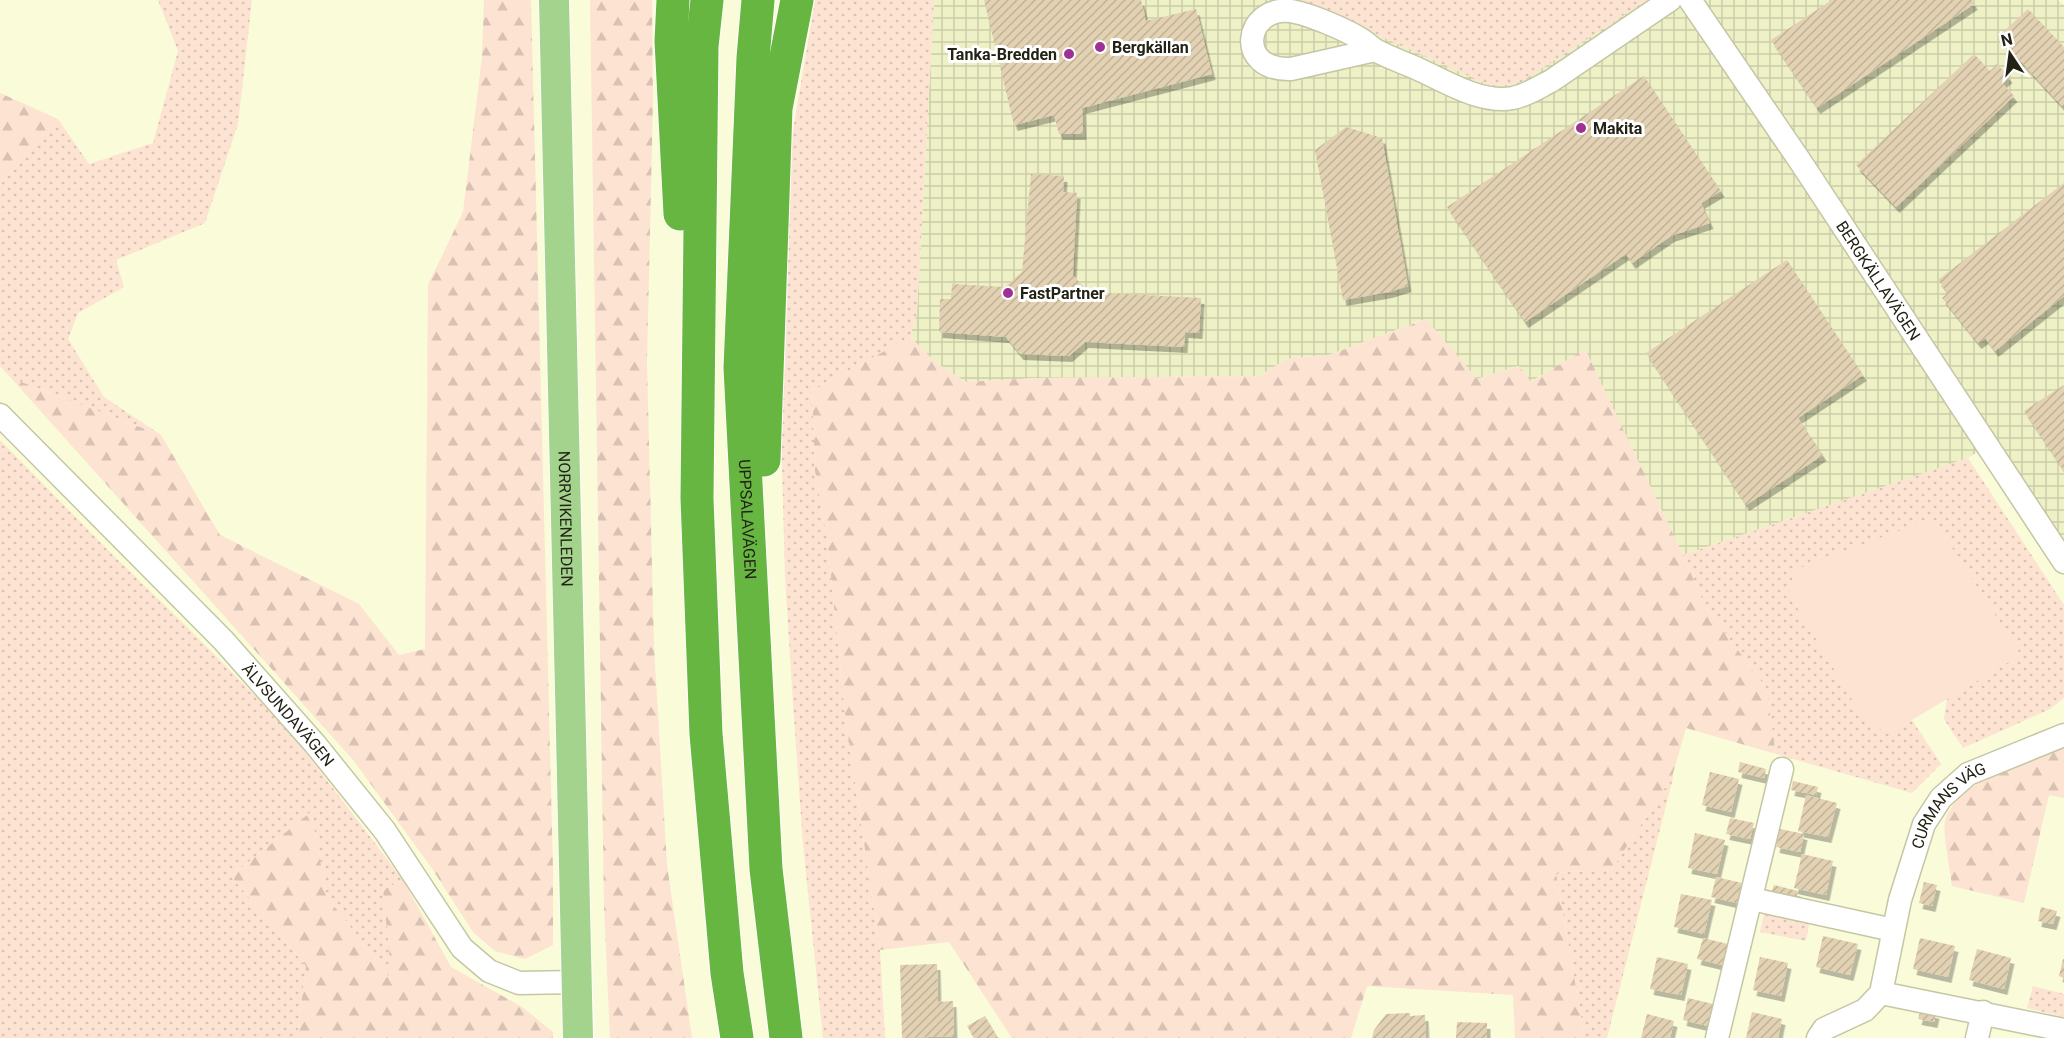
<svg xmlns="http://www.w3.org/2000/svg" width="2064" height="1038" font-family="Roboto,sans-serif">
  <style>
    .industrial { fill: url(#industrial-grid) }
    .grass { fill: url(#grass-dots) }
    .forest { fill: url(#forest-firs) }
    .garden { fill: #fde3d2 }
    .building { fill: url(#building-hatch); filter: url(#shadow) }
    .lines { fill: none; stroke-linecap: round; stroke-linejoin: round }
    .minor-casing { stroke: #c4c6a4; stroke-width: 25 }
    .major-casing { stroke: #fff; stroke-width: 32 }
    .highway-casing { stroke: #fff; stroke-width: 35 }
    .minor { stroke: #fff; stroke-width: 22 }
    .major { stroke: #a4d38e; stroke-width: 30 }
    .highway { stroke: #67b642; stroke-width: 33 }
    .poi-dot { fill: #9d3294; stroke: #fff; stroke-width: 2 }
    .labels { text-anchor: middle; stroke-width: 6; stroke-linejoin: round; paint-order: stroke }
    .poi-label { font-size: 16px; font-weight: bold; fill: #222215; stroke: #fff; text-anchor: start }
    .street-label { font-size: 16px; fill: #222215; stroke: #fff }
  </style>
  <defs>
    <pattern id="industrial-grid" width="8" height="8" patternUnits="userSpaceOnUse" patternTransform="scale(1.5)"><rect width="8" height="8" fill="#eef0c6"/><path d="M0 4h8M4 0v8" fill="none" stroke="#cccea9"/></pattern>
    <pattern id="grass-dots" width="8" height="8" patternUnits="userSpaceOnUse" patternTransform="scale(1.5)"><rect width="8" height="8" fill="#fde3d2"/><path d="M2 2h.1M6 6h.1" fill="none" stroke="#d9c2b3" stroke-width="1.8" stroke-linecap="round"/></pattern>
    <pattern id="forest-firs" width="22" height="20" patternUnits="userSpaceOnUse" patternTransform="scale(1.5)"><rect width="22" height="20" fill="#fde3d2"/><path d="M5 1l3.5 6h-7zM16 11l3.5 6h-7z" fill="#d9c2b3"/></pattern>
    <pattern id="building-hatch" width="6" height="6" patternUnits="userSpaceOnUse" patternTransform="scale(1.5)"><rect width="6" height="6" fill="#e2d1b2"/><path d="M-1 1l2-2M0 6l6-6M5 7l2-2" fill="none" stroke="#c2b398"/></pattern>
    <filter id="shadow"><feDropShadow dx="3.5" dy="6" stdDeviation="0" flood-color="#0004"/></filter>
  </defs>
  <rect width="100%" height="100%" fill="#fafbd9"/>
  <!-- industrial -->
  <polygon class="industrial" points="934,0 2058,0 2064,5 2064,542 1992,443 1968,458 1683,555 1585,350 1530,382 1518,366 1477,379 1425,319 1329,355 1287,359 1259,376 1036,378 966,382 935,362 910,337 917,312"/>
  <!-- grass -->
  <g class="grass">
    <polygon points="158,0 252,0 238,124 205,223 116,260 124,287 78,313 68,339 104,397 161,435 11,378 0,366 0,185 58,119 89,164 153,143 178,51"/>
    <polygon points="815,0 934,0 917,312 910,337 812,391 815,471 827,538 846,722 880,950 885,1038 823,1038 803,844 793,704 785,577 780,391 790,148"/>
    <polygon points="1299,0 1647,0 1521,82 1506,85 1489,85"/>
    <polygon points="0,440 111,553 187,627 287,728 403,880 383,890 393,982 327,897 311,812 231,876 306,966 297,1038 0,1038"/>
    <polygon points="1968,458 2064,605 2064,698 2050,709 1963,748 1944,719 1947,699 2021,654 1888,734 1912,720 1941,764 1912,793 1776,754 1766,688 1704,604 1683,555"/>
    <polygon points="1674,774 1607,1038 1582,1038 1584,1034 1556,873 1612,869"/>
    <polygon points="1765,910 1810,920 1806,941 1760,932"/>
    <polygon points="2033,986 2064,994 2064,1017 2027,1008"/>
  </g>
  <!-- forest -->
  <g class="forest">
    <polygon points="484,0 531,0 553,870 553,945 525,959 495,951 473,932 431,867 354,761 11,378 161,435 220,535 359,604 399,655 425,649 428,285 463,212 482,57"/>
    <polygon points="590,0 652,0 653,100 647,362 654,647 667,865 692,1038 610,1038 604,906"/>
    <polygon points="0,93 58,119 0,185"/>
    <polygon points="1426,319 1477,379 1519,366 1531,382 1585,349 1683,555 1704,604 1766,688 1776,754 1686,728 1672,777 1612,869 1556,873 1584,1034 1582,1038 1515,1038 1513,995 1367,986 1351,1038 1012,1038 949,942 880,950 846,722 827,538 815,471 812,391 910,337 935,362 966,382 1036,378 1259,376 1287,359 1329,355"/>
    <path d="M 2064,746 L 2064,798 L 2049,795 L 2024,903 L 1952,886 C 1951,873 1942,831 1945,821 C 1956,781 2029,759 2064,746 Z"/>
    <polygon points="311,812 327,897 392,981 383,890 403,880 451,967 522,1007 553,1032 553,1038 297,1038 306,966 231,876"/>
  </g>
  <!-- garden -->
  <polygon class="garden" points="1933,518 2021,655 1888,734 1864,720 1789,594 1794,570"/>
  <!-- building -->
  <g class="building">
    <polygon points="984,0 1141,0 1146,21 1196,9 1212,74 1082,108 1083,134 1059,134 1054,115 1014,125"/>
    <polygon points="1832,0 1972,0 1974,4 1817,108 1771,40"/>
    <polygon points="2028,9 2064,47 2064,104 2062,106 1998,37"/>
    <polygon points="1974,54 1990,71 1997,64 2009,77 2002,83 2014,96 1896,207 1856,165"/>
    <polygon points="1644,76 1721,191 1701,203 1710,223 1671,236 1632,263 1626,254 1525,322 1447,207"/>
    <polygon points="1346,127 1382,138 1408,286 1389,292 1343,300 1315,150"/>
    <polygon points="1031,174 1064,176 1063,192 1077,193 1073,275 1088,292 1201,298 1199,333 1185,332 1184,347 1085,342 1069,356 1020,354 1006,337 939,332 940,299 951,299 952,284 1005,287 1022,272"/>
    <polygon points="2064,183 2064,296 1995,351 1985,338 1978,343 1942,298 1948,293 1938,280"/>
    <polygon points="1787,260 1863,375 1798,418 1823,455 1746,505 1646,353"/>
    <polygon points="2064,385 2064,471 2024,411"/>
    <polygon points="1740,762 1766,769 1764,778 1738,772"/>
    <polygon points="1710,772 1739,779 1731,812 1702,805"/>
    <polygon points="1793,781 1818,787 1816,795 1791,790"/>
    <polygon points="1806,795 1837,803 1828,837 1798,831"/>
    <polygon points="1730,818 1754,823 1750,839 1726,834"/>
    <polygon points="1780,829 1804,834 1800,852 1776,847"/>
    <polygon points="1695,833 1725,840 1717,874 1688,868"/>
    <polygon points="1802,854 1833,861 1826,895 1794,888"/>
    <polygon points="1716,877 1742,883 1737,903 1711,897"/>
    <polygon points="1924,882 1937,885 1932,906 1919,903"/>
    <polygon points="1774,885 1798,891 1796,900 1771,893"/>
    <polygon points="1681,894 1712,900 1704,934 1674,927"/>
    <polygon points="2041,907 2057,911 2053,924 2038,921"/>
    <polygon points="1823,936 1858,944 1850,975 1816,967"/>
    <polygon points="1703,938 1728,944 1722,965 1697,959"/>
    <polygon points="1920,938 1955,946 1948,977 1913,969"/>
    <polygon points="1977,949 2011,958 2004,989 1969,980"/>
    <polygon points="1657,957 1688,964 1681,995 1650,989"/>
    <polygon points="1760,957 1788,963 1781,996 1753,990"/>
    <polygon points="2063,959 2064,959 2064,978 2059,976"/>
    <polygon points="937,964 938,1002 953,1001 954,1036 902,1038 900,965"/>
    <polygon points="1688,998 1713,1004 1708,1026 1683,1020"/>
    <polygon points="1921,1009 1936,1013 1934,1022 1918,1019"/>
    <polygon points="1752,1012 1782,1019 1778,1038 1746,1038"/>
    <polygon points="1410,1013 1410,1016 1425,1015 1426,1038 1372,1038 1374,1030 1386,1014"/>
    <polygon points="1647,1014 1674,1021 1670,1038 1641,1038"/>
    <polygon points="985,1016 998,1038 974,1038 967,1026"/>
    <polygon points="1457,1022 1487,1023 1487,1038 1456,1038"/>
  </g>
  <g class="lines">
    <defs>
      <g id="minor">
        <path id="s1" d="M 1690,0 L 1800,161 L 2064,562"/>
        <path d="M 1375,50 L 1291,69 C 1234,71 1245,6 1290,11 C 1307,13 1347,30 1362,40 C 1367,43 1371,48 1377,51 C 1390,58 1405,63 1418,69 C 1447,82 1481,104 1513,98 C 1527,95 1539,87 1551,81 L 1670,0"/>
        <path id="s2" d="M 0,415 L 223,640 L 315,744 L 385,831 L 462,948 L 489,971 L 519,983 L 576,982"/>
        <polyline points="1752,899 1893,930"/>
        <polyline points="1881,993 2064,1030"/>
        <polyline points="1717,1038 1782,769"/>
        <path id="s3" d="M 1818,1038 L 1824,1029 L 1865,1010 L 1881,993 L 1900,900 L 1924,824 L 1941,798 L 1968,774 L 2064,735"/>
        <polyline points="1977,1038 1983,1012"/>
      </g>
      <g id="major">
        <path id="s4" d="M 554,0 L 578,1038"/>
      </g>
      <g id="highway">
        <polyline points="673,0 671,41 680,214"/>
        <polyline points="707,0 702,46 697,498 706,734 727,973 737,1038"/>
        <path id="s5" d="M 758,0 L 753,58 L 740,368 L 766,869 L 786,1038"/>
        <polyline points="764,460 776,108 797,0"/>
      </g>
    </defs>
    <!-- minor casing -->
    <use href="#minor" class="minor-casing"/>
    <!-- major casing -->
    <use href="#major" class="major-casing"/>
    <!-- highway casing -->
    <use href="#highway" class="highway-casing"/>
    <!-- minor -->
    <use href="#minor" class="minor"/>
    <!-- major -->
    <use href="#major" class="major"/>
    <!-- highway -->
    <use href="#highway" class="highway"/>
  </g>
  <!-- markers -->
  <g class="poi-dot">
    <circle cx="1100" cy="47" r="6"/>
    <circle cx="1069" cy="54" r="6"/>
    <circle cx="1581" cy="128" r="6"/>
    <circle cx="1008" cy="293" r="6"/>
  </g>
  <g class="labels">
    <!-- poi labels -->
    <g class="poi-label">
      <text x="1112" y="53">Bergkällan</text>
      <text x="1057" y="60" text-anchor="end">Tanka-Bredden</text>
      <text x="1593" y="134">Makita</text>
      <text x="1020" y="299">FastPartner</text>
    </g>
    <!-- street labels -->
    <g class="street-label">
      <text dy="6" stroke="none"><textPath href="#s1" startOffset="338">BERGKÄLLAVÄGEN</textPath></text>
      <text dy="6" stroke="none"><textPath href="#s4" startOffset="519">NORRVIKENLEDEN</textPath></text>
      <text dy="6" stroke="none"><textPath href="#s5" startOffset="520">UPPSALAVÄGEN</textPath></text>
      <text dy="6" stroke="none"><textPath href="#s2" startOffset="416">ÄLVSUNDAVÄGEN</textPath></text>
      <text dy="6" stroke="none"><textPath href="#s3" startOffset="284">CURMANS VÄG</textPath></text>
    </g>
  </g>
  <!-- north arrow -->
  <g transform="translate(2010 54) rotate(347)" stroke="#ffffff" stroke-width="4.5" paint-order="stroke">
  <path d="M0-4.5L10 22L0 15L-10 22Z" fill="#222215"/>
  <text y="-9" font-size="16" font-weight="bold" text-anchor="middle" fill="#222215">N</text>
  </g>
</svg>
